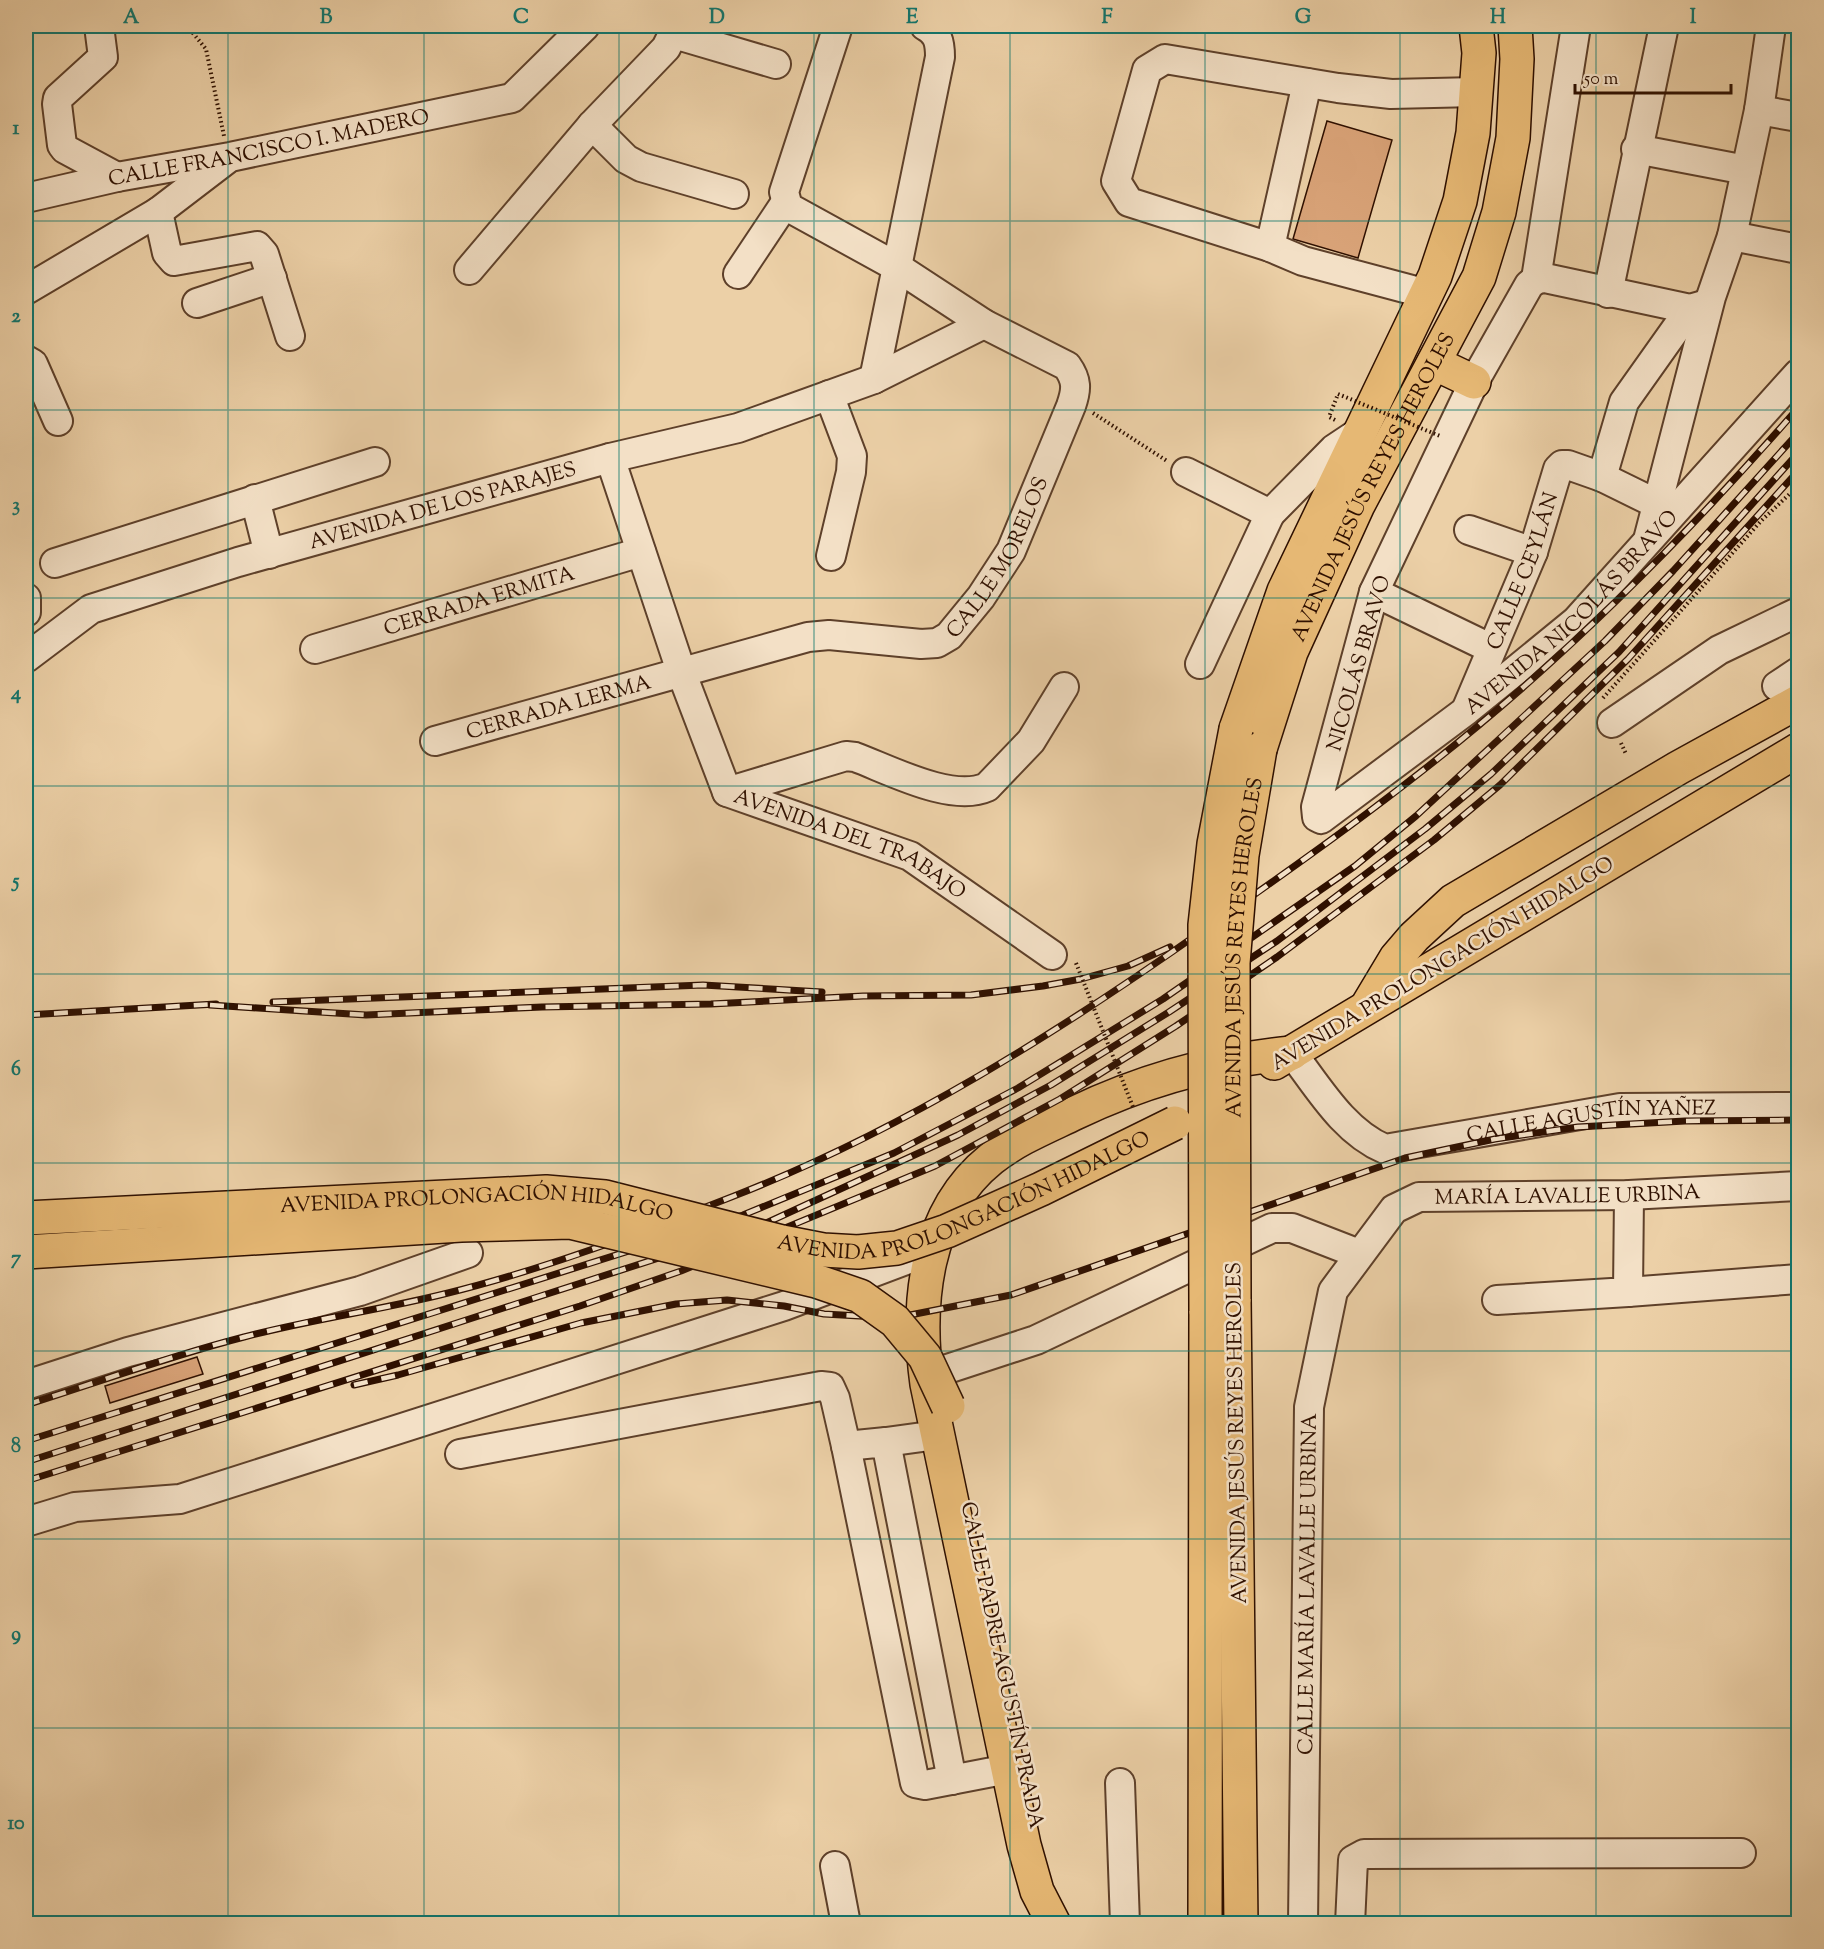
<svg xmlns="http://www.w3.org/2000/svg" width="1824" height="1949" font-family="'Sorts Mill Goudy',serif">
  <style>
    .building { fill: #d9a378; stroke: #2f1000; stroke-width: 1.5 }
    .lines { fill: none; stroke-linecap: round; stroke-linejoin: round }
    .minor-casing { stroke: #5e402a; stroke-width: 32 }
    .highway-casing { stroke: #2f1000; stroke-width: 36 }
    .path { stroke: #2f1000; stroke-width: 4; stroke-dasharray: 1.5 3; stroke-linecap: butt }
    .minor { stroke: #f3e0c6; stroke-width: 28 }
    .highway { stroke: #e6b874; stroke-width: 33 }
    .rail-casing { stroke: #2f1000; stroke-width: 7 }
    .rail { stroke: #f3e0c6; stroke-width: 4.5; stroke-dasharray: 14; stroke-linecap: butt }
    .highway-bridge-casing { stroke: #2f1000; stroke-width: 36; stroke-linecap: butt }
    .path-bridge { stroke: #2f1000; stroke-width: 4; stroke-dasharray: 1.5 3; stroke-linecap: butt }
    .highway-bridge { stroke: #e6b874; stroke-width: 33 }
    .grid { fill: none; stroke: #0f766e; stroke-width: 1.5; stroke-opacity: 0.55 }
    .labels { text-anchor: middle; stroke-width: 5; stroke-linejoin: round; paint-order: stroke }
    .street-label { font-size: 21px; fill: #2f1000; stroke: #f3e0c6 }
    .neatline { fill: none; stroke: #0f766e; stroke-width: 2 }
    .grid-label { font-size: 20px; text-anchor: middle; font-weight: bold; fill: #0f766e }
  </style>
  <rect width="100%" height="100%" fill="#ecd0a7"/>
  <filter id="stains"><feTurbulence type="fractalNoise" baseFrequency=".00333" numOctaves="4"/><feColorMatrix values="0 0 0 0 .2 0 0 0 0 .09 0 0 0 0 .02 0 0 0 .5 -.17"/></filter>
  <radialGradient id="worn" r=".72"><stop offset=".6" stop-color="#630" stop-opacity="0"/><stop offset="1" stop-color="#630" stop-opacity=".3"/></radialGradient>
  <!-- building -->
  <g class="building">
    <polygon points="1327,121 1392,140 1358,258 1293,239"/>
    <polygon points="197,1357 203,1374 110,1403 105,1386"/>
  </g>
  <g class="lines">
    <defs>
      <g id="minor">
        <polyline points="99,26 103,57 58,98 57,104 62,145 65,149 117,177"/>
        <polyline points="674,34 776,64"/>
        <polyline points="1759,110 1798,117"/>
        <polyline points="592,125 626,159 641,167 734,194"/>
        <polyline points="1636,149 1746,170"/>
        <path id="s1" d="M 26,198 L 117,177 L 230,157 L 512,98 L 585,26"/>
        <polyline points="158,212 167,253 174,261 257,246 264,254 290,336"/>
        <polyline points="1732,236 1798,249"/>
        <polyline points="1270,247 1307,83"/>
        <polyline points="469,270 592,125 666,48 677,26"/>
        <polyline points="738,274 786,202"/>
        <path id="s2" d="M 1536,279 L 1529,285 L 1474,382 L 1374,592 L 1316,807 L 1317,817 L 1321,819 L 1467,710 L 1576,621 L 1798,374"/>
        <polyline points="1536,279 1576,26"/>
        <polyline points="1536,279 1545,278 1690,309 1704,305"/>
        <polyline points="26,290 158,212 226,160"/>
        <polyline points="1608,293 1664,26"/>
        <polyline points="1427,294 1303,261 1270,247 1129,202 1116,181 1147,70 1165,59 1338,88 1391,94 1476,92"/>
        <polyline points="197,303 272,278"/>
        <polyline points="26,360 33,364 58,421"/>
        <path d="M 874,379 L 940,57 C 940,42 938,33 925,26"/>
        <polyline points="829,395 852,456 851,472 831,556"/>
        <path id="s3" d="M 610,458 L 682,674 L 727,792 L 910,856 L 1052,955"/>
        <polyline points="1186,472 1270,514 1334,449 1361,431"/>
        <polyline points="1602,477 1624,402 1690,309"/>
        <polyline points="255,499 269,554"/>
        <polyline points="1469,530 1533,552"/>
        <polyline points="1649,536 1711,297 1732,236 1759,110 1771,26"/>
        <polyline points="55,563 375,462"/>
        <polyline points="1374,592 1490,648"/>
        <polyline points="26,598 26,612"/>
        <path id="s4" d="M 315,649 L 641,552"/>
        <path id="s5" d="M 26,658 L 91,609 L 238,562 L 610,458 L 738,428 L 874,379 L 984,324"/>
        <polyline points="1200,664 1270,514"/>
        <polyline points="1777,686 1798,672"/>
        <path id="s6" d="M 1467,708 L 1533,552 L 1558,469 L 1562,465 L 1568,465 L 1602,477 L 1657,504"/>
        <polyline points="1612,723 1719,650 1798,612"/>
        <path id="s7" d="M 435,741 L 808,637 L 829,635 L 921,644 L 937,643 L 949,636 L 981,597 L 1011,551 L 1071,406 C 1077,389 1077,380 1067,366 L 984,324 L 897,267 L 788,207 L 784,192 L 838,26"/>
        <path d="M 727,792 L 846,756 L 855,757 C 890,770 952,803 987,787 L 1031,741 L 1064,687"/>
        <path id="s8" d="M 1292,1053 C 1318,1087 1344,1132 1385,1149 L 1620,1108 L 1798,1107"/>
        <polyline points="1628,1292 1798,1279"/>
        <polyline points="1497,1300 1628,1292 1629,1195"/>
        <polyline points="926,1376 1036,1340 1272,1228 1292,1228 1359,1254"/>
        <polyline points="26,1385 128,1352 360,1291 468,1253"/>
        <polyline points="886,1442 937,1435"/>
        <polyline points="846,1446 886,1442 952,1780"/>
        <polyline points="460,1454 821,1386 830,1387 835,1398 846,1446 915,1783 925,1785 1008,1769"/>
        <polyline points="26,1522 75,1507 180,1499 784,1306 927,1252"/>
        <polyline points="1120,1783 1125,1924"/>
        <polyline points="835,1866 846,1924"/>
        <path id="s9" d="M 1303,1924 L 1309,1407 L 1333,1291 L 1394,1209 L 1419,1197 L 1629,1195 L 1798,1186"/>
        <polyline points="1350,1924 1353,1860 1364,1854 1741,1853"/>
      </g>
      <g id="highway">
        <polyline points="1434,363 1474,382"/>
        <polyline points="1236,729 1284,591 1435,276 1460,201 1473,133 1479,53 1476,26"/>
        <path id="s10" d="M 1260,749 L 1291,652 L 1358,505 L 1479,277 L 1499,212 L 1513,138 L 1517,59 L 1515,26"/>
        <polyline points="1369,1003 1396,958 1414,937 1453,901 1678,768 1798,702"/>
        <polyline points="1274,1063 1798,750"/>
        <polyline points="1234,1299 1241,1924"/>
        <path d="M 1054,1924 L 1037,1891 L 1024,1845 L 927,1384 C 916,1304 924,1213 991,1159 C 1016,1139 1046,1127 1075,1113 C 1144,1080 1215,1060 1292,1053"/>
        <polyline points="1205,1924 1206,1311"/>
      </g>
    </defs>
    <!-- minor casing -->
    <use href="#minor" class="minor-casing"/>
    <!-- highway casing -->
    <use href="#highway" class="highway-casing"/>
    <!-- path -->
    <g class="path">
      <polyline points="187,26 206,49 224,136"/>
      <polyline points="1093,413 1167,461"/>
      <polyline points="1335,420 1329,417 1338,394"/>
      <polyline points="1603,698 1761,521 1798,486"/>
      <polyline points="1621,743 1626,754"/>
    </g>
    <!-- minor -->
    <use href="#minor" class="minor"/>
    <!-- highway -->
    <use href="#highway" class="highway"/>
    <defs>
      <g id="rail">
        <polyline points="273,1002 703,985 822,992"/>
        <polyline points="210,1005 366,1015 542,1007 711,1004 863,996 971,995 1043,986 1081,979 1128,966 1170,947"/>
        <polyline points="26,1015 216,1004"/>
        <polyline points="354,1385 398,1375 581,1323 676,1304 727,1300 784,1306 824,1314 895,1318 1011,1295 1405,1158 1495,1139 1578,1127 1685,1121 1798,1120"/>
        <path d="M 26,1405 C 98,1382 170,1356 244,1337 C 312,1319 381,1310 448,1293 C 545,1269 642,1232 734,1196 C 903,1130 1057,1033 1205,929 C 1313,854 1421,777 1520,690 C 1619,603 1712,507 1798,408"/>
        <polyline points="26,1441 743,1215 894,1153 1018,1088 1163,999 1355,866 1416,816 1605,641 1673,571 1798,433"/>
        <polyline points="26,1462 764,1224 958,1135 1051,1085 1169,1012 1277,941 1425,829 1491,774 1619,652 1798,453"/>
        <polyline points="26,1481 580,1306 681,1271 935,1166 1060,1099 1176,1026 1277,957 1434,840 1500,785 1628,659 1798,471"/>
      </g>
    </defs>
    <!-- rail casing -->
    <use href="#rail" class="rail-casing"/>
    <!-- rail -->
    <use href="#rail" class="rail"/>
    <defs>
      <g id="highway-bridge">
        <path id="s11" d="M 26,1218 L 546,1192 L 605,1197 L 782,1242 L 823,1250 L 858,1252 L 897,1248 L 947,1231 L 1041,1189 L 1175,1123"/>
        <polyline points="26,1252 461,1225 570,1222 816,1281 860,1296 895,1321 925,1357 948,1406"/>
        <path id="s12" d="M 1234,1299 L 1233,963 L 1242,855 L 1260,749"/>
        <polyline points="1206,1311 1205,925 1214,844 1236,729"/>
      </g>
    </defs>
    <!-- highway-bridge casing -->
    <use href="#highway-bridge" class="highway-bridge-casing"/>
    <!-- path-bridge -->
    <g class="path-bridge">
      <polyline points="1338,394 1440,436"/>
      <polyline points="1076,963 1133,1107"/>
    </g>
    <!-- highway-bridge -->
    <use href="#highway-bridge" class="highway-bridge"/>
  </g>
  <!-- grid -->
  <path class="grid" d="M 228,26 L 228,1924M 424,26 L 424,1924M 619,26 L 619,1924M 814,26 L 814,1924M 1010,26 L 1010,1924M 1205,26 L 1205,1924M 1400,26 L 1400,1924M 1596,26 L 1596,1924M 26,221 L 1798,221M 26,410 L 1798,410M 26,598 L 1798,598M 26,786 L 1798,786M 26,974 L 1798,974M 26,1163 L 1798,1163M 26,1351 L 1798,1351M 26,1539 L 1798,1539M 26,1728 L 1798,1728"/>
  <g class="labels">
    <!-- street labels -->
    <g class="street-label">
      <text dy="7" stroke="none"><textPath href="#s1" startOffset="248">CALLE FRANCISCO I. MADERO</textPath></text>
      <text dy="7" stroke="none"><textPath href="#s10" startOffset="286">AVENIDA JESÚS REYES HEROLES</textPath></text>
      <text dy="7" stroke="none"><textPath href="#s5" startOffset="448">AVENIDA DE LOS PARAJES</textPath></text>
      <text dy="7" stroke="none"><textPath href="#s7" startOffset="624">CALLE MORELOS</textPath></text>
      <text dy="7" stroke="none"><textPath href="#s6" startOffset="148">CALLE CEYLÁN</textPath></text>
      <text dy="7" stroke="none"><textPath href="#s4" startOffset="171">CERRADA ERMITA</textPath></text>
      <text dy="7" stroke="none"><textPath href="#s2" startOffset="916">AVENIDA NICOLÁS BRAVO</textPath></text>
      <text transform="translate(1358 663) rotate(-74)" y="7">NICOLÁS BRAVO</text>
      <text dy="7" stroke="none"><textPath href="#s7" startOffset="128">CERRADA LERMA</textPath></text>
      <text dy="7" stroke="none"><textPath href="#s3" startOffset="488">AVENIDA DEL TRABAJO</textPath></text>
      <text dy="7" stroke="none"><textPath href="#s12" startOffset="352">AVENIDA JESÚS REYES HEROLES</textPath></text>
      <text transform="translate(1442 963) rotate(-31)" y="7">AVENIDA PROLONGACIÓN HIDALGO</text>
      <text dy="7" stroke="none"><textPath href="#s8" startOffset="344">CALLE AGUSTÍN YAÑEZ</textPath></text>
      <text dy="7" stroke="none"><textPath href="#s11" startOffset="956">AVENIDA PROLONGACIÓN HIDALGO</textPath></text>
      <text dy="7" stroke="none"><textPath href="#s9" startOffset="914">MARÍA LAVALLE URBINA</textPath></text>
      <text dy="7" stroke="none"><textPath href="#s11" startOffset="452">AVENIDA PROLONGACIÓN HIDALGO</textPath></text>
      <text transform="translate(1236 1433) rotate(-91)" y="7">AVENIDA JESÚS REYES HEROLES</text>
      <text dy="7" stroke="none"><textPath href="#s9" startOffset="340">CALLE MARÍA LAVALLE URBINA</textPath></text>
      <text transform="translate(1003 1665) rotate(78)" y="7">CALLE PADRE AGUSTÍN PRADA</text>
    </g>
  </g>
  <!-- margin -->
  <rect width="1824" height="1949" fill="none" stroke="#ecd0a7" stroke-width="66"/>
  <!-- scale -->
  <path d="M1575 84v9h156v-9" fill="none" stroke="#2f1000" stroke-width="3"/>
  <text x="1584" y="84" font-size="18" fill="#2f1000" stroke="#f3e0c6" stroke-width="4.5" paint-order="stroke">50 m</text>
  <rect x="33" y="33" width="1758" height="1883" class="neatline"/>
  <g class="grid-label">
    <text x="131" y="23">A</text>
    <text x="326" y="23">B</text>
    <text x="521" y="23">C</text>
    <text x="717" y="23">D</text>
    <text x="912" y="23">E</text>
    <text x="1107" y="23">F</text>
    <text x="1303" y="23">G</text>
    <text x="1498" y="23">H</text>
    <text x="1693" y="23">I</text>
    <text x="16" y="134">1</text>
    <text x="16" y="322">2</text>
    <text x="16" y="511">3</text>
    <text x="16" y="699">4</text>
    <text x="16" y="887">5</text>
    <text x="16" y="1075">6</text>
    <text x="16" y="1264">7</text>
    <text x="16" y="1452">8</text>
    <text x="16" y="1640">9</text>
    <text x="16" y="1829">10</text>
  </g>
  <rect width="100%" height="100%" filter="url(#stains)"/>
  <rect width="100%" height="100%" fill="url(#worn)"/>
</svg>
